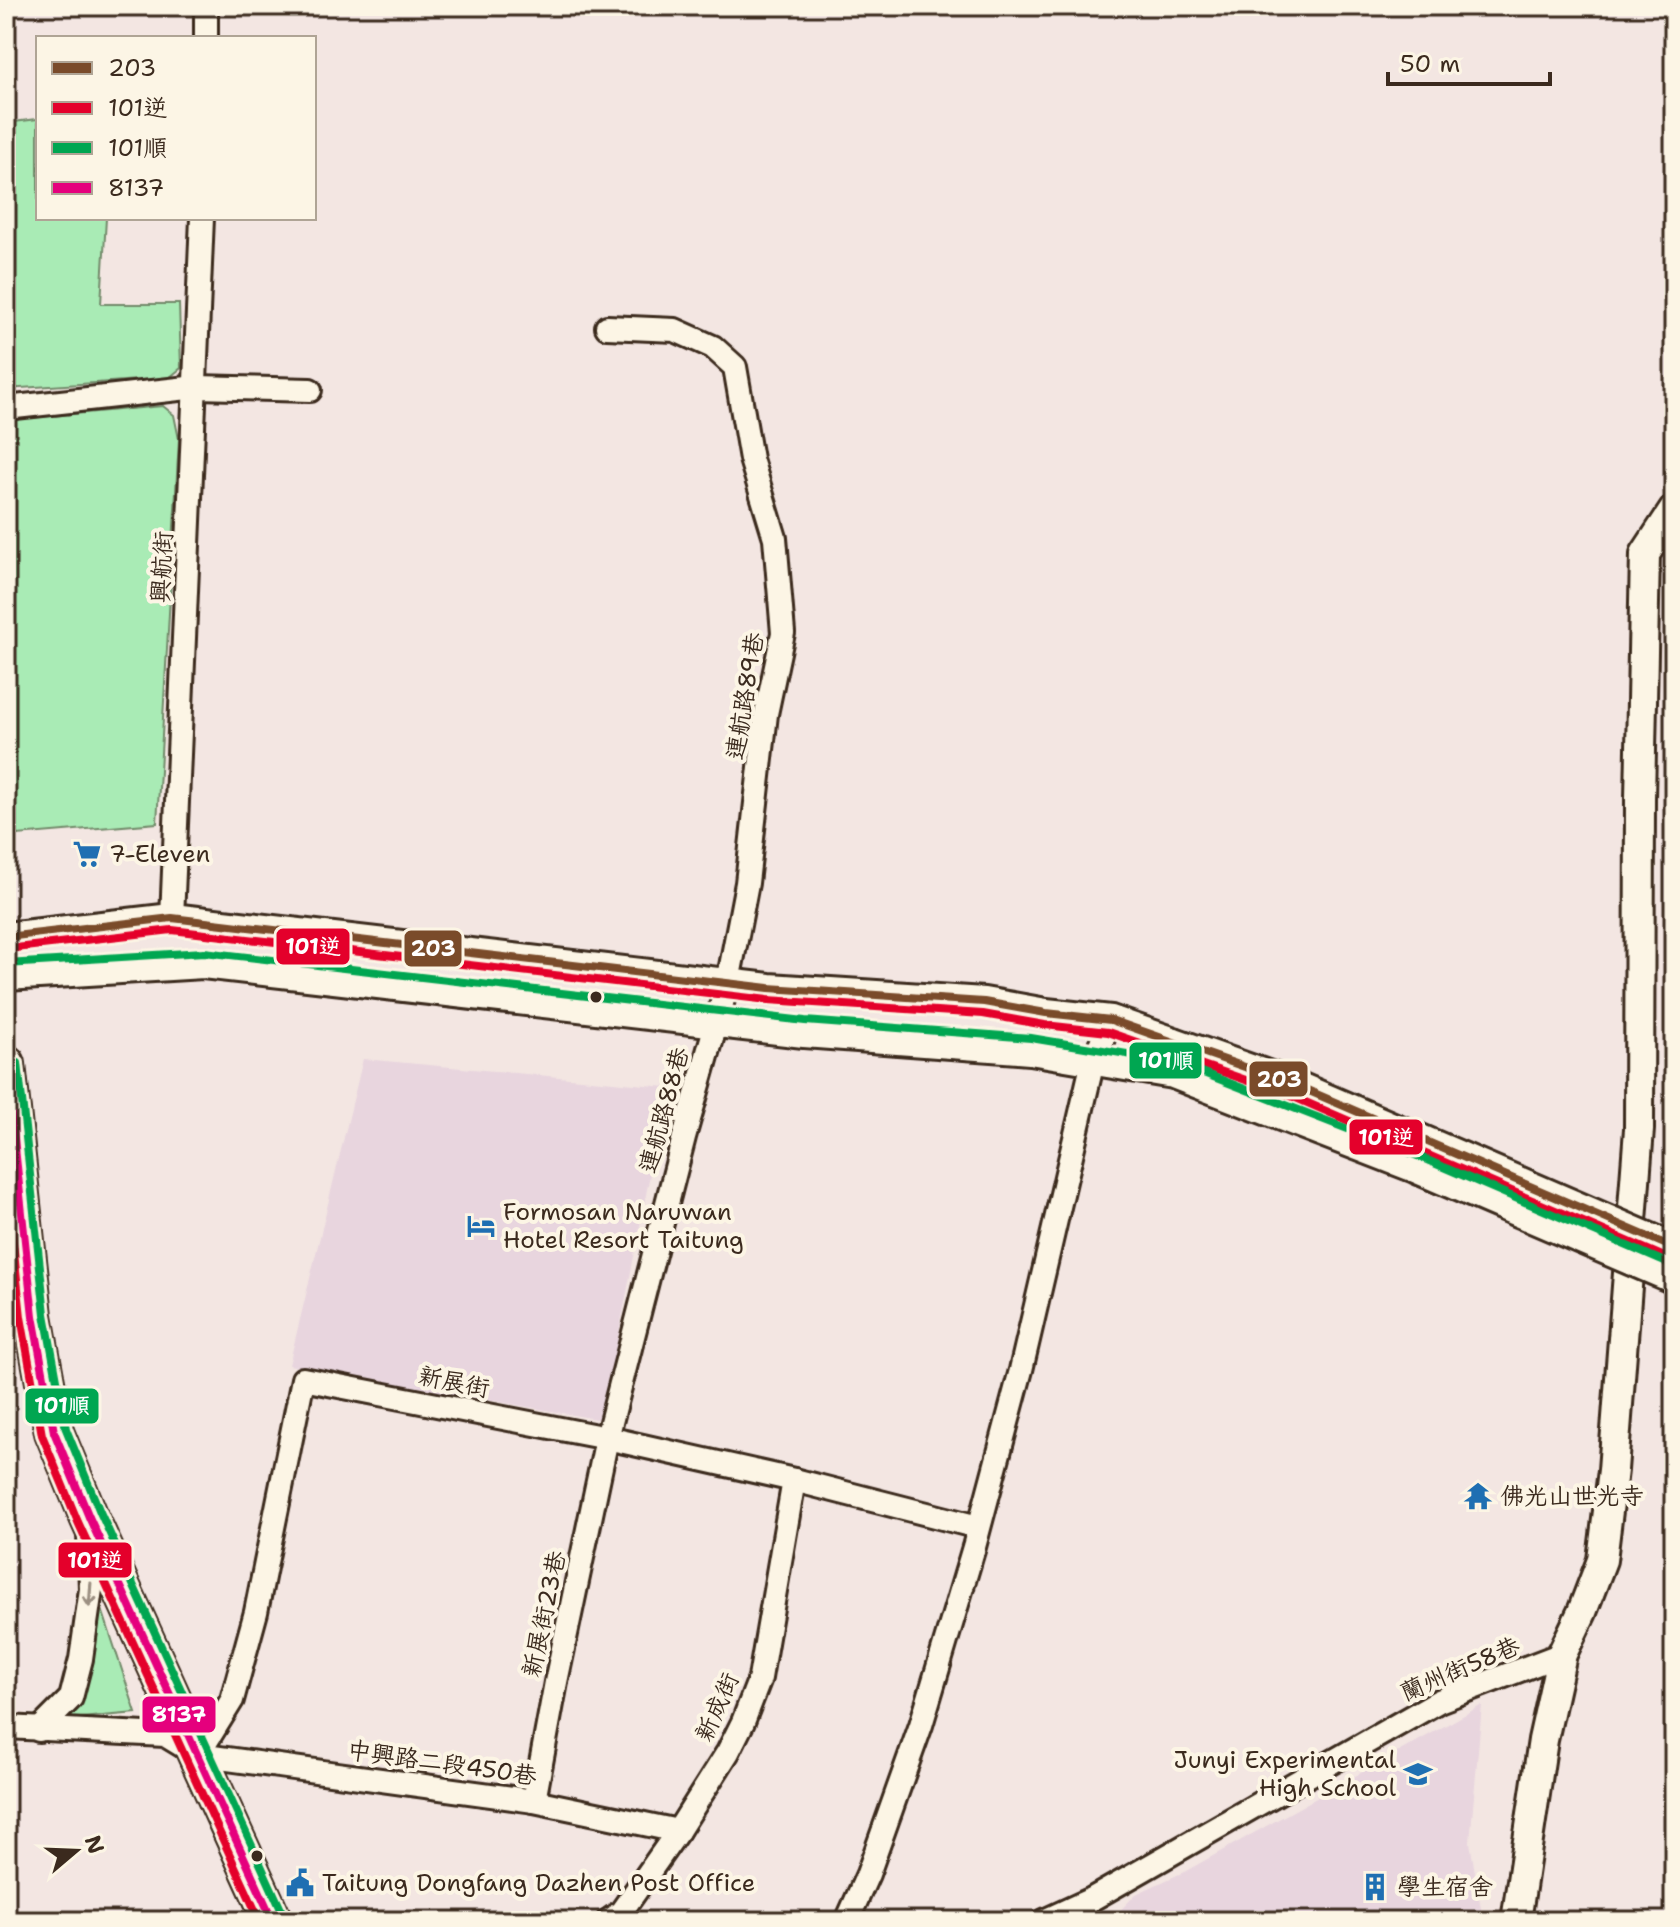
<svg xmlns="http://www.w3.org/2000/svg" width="1680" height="1927" font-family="'Shantell Sans','LXGW WenKai TC',sans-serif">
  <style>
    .built { fill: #e8d5de }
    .green { fill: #a9ebb5; stroke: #728a6a; stroke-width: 2 }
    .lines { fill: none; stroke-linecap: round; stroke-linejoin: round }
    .minor-casing { stroke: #3b2a1e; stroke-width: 28 }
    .tertiary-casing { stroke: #3b2a1e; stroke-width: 34 }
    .primary-casing { stroke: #3b2a1e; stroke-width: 42 }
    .minor { stroke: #fcf5e5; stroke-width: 22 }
    .tertiary { stroke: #fcf5e5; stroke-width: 28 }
    .primary { stroke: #fcf5e5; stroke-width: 36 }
    .tertiary-bridge-casing { stroke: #3b2a1e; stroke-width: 34; stroke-linecap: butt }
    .tertiary-bridge { stroke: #fcf5e5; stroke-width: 28 }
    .bus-1-casing { stroke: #fcf5e5; stroke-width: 14 }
    .bus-2-casing { stroke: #fcf5e5; stroke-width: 14 }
    .bus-3-casing { stroke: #fcf5e5; stroke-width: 14 }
    .bus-4-casing { stroke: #fcf5e5; stroke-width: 14 }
    .bus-1 { stroke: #7a4b2a; stroke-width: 8 }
    .bus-2 { stroke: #e4002b; stroke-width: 8 }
    .bus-3 { stroke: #00a651; stroke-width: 8 }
    .bus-4 { stroke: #e5007d; stroke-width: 8 }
    .oneway { stroke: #9c9082 }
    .bus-dot { fill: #3b2a1e; stroke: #fcf5e5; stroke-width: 3 }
    .labels { text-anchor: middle; stroke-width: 8; stroke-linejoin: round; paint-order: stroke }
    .street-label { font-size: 24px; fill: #3b2a1e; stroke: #fcf5e5 }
    .poi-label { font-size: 24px; fill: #3b2a1e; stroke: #fcf5e5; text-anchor: start }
    .line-badge { stroke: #fcf5e5; stroke-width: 3 }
    .badge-label { font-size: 22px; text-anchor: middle; font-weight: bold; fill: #fff }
  </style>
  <rect width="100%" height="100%" fill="#f3e6e2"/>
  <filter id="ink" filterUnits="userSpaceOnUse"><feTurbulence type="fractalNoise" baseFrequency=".0125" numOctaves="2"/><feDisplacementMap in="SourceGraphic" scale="16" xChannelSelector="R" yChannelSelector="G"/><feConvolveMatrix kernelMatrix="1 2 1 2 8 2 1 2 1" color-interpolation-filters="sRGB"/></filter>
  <g filter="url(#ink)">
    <!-- built -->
    <g class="built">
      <polygon points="363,1059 667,1087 602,1420 289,1365"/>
      <polygon points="1482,1705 1470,1842 1483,1921 1110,1921 1136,1894 1186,1871"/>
    </g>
    <!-- green -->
    <g class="green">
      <polygon points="38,119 38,218 106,218 101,304 179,304 181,368 169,378 6,389 6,123"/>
      <polygon points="163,406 174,415 179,439 157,823 6,836 6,420"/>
      <polygon points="101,1606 136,1713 69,1719 77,1707"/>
    </g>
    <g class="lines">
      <defs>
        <g id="minor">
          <polyline points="206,38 206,6"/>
          <polyline points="6,408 197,387 310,390"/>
          <polyline points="172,918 202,218"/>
          <polyline points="6,1727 165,1735 198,1755 534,1801 678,1831"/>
          <polyline points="39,1730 71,1698 81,1659 91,1589 89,1534"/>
          <polyline points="198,1755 232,1700 256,1612 303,1379 607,1438 794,1480 978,1527"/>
          <polyline points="534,1801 556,1682 607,1438 684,1137 728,982 747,883 766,714 783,633 775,538 751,459 735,367 713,347 675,330 607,327"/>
          <polyline points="608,1921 621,1912 678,1831 728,1752 743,1722 760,1678 794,1480"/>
          <polyline points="847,1921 868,1874 921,1725 974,1547 1021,1370 1093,1061 1111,1020"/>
          <polyline points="1044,1921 1092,1899 1439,1701 1562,1654"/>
        </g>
        <g id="tertiary">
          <polyline points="6,937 172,918 769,988 984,1002 1046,1013 1111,1020 1174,1042"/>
          <polyline points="6,976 203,964 804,1033 1030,1050 1173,1074"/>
          <polyline points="1516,1921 1543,1740 1562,1654 1582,1612 1602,1560 1613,1470 1639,1129 1640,799 1645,554 1674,510"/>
        </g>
        <polyline id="primary" points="6,1064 33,1316 54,1432 89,1517 273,1921"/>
      </defs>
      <!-- minor casing -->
      <use href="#minor" class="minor-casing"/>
      <!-- tertiary casing -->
      <use href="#tertiary" class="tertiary-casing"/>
      <!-- primary casing -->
      <use href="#primary" class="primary-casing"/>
      <!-- minor -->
      <use href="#minor" class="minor"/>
      <!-- tertiary -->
      <use href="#tertiary" class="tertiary"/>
      <!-- primary -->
      <use href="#primary" class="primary"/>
      <defs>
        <g id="tertiary-bridge">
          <polyline points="1174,1042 1293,1084 1674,1248"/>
          <polyline points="1173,1074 1415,1168 1674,1279"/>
        </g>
      </defs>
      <!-- tertiary-bridge casing -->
      <use href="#tertiary-bridge" class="tertiary-bridge-casing"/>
      <!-- tertiary-bridge -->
      <use href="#tertiary-bridge" class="tertiary-bridge"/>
      <defs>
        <polyline id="bus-1" points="6,937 172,918 769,988 984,1002 1046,1013 1111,1020 1293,1084 1674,1248"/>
        <g id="bus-2">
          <polyline points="7,949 172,930 768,1000 983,1014 1045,1025 1108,1032 1289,1095 1669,1259"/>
          <polyline points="6,1177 21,1317 42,1435 78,1522 260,1921"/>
        </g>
        <g id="bus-3">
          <polyline points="6,964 204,952 805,1021 1031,1038 1175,1062 1420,1157 1674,1266"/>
          <polyline points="18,1063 45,1314 66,1429 100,1512 284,1916"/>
        </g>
        <polyline id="bus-4" points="6,1064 33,1316 54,1432 89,1517 273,1921"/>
      </defs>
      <!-- bus-1 casing -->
      <use href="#bus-1" class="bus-1-casing"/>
      <!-- bus-2 casing -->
      <use href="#bus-2" class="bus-2-casing"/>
      <!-- bus-3 casing -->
      <use href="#bus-3" class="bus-3-casing"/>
      <!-- bus-4 casing -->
      <use href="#bus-4" class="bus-4-casing"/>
      <!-- bus-1 -->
      <use href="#bus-1" class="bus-1"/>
      <!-- bus-2 -->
      <use href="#bus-2" class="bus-2"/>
      <!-- bus-3 -->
      <use href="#bus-3" class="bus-3"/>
      <!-- bus-4 -->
      <use href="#bus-4" class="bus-4"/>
    </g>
    <!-- one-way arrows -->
    <defs><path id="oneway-shaft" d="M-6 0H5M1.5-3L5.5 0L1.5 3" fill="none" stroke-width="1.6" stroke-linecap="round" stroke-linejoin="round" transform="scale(2)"/></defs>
    <use class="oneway" href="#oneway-shaft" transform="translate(90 1595) rotate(94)"/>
  </g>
  <!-- icons -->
  <defs>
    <symbol id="supermarket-bare" viewBox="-9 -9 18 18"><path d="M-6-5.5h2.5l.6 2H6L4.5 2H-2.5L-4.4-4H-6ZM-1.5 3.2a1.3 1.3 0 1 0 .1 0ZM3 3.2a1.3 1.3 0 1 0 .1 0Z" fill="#1f6fb2" stroke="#fcf5e5" stroke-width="2.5" paint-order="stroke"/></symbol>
    <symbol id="hotel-bare" viewBox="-9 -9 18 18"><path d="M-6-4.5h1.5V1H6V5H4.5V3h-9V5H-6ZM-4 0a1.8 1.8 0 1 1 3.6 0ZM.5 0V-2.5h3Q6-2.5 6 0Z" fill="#1f6fb2" stroke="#fcf5e5" stroke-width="2.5" paint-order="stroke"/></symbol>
    <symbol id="temple-bare" viewBox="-9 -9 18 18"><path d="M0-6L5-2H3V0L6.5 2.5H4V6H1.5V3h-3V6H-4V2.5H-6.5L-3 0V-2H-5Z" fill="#1f6fb2" stroke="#fcf5e5" stroke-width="2.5" paint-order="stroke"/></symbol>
    <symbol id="school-bare" viewBox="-9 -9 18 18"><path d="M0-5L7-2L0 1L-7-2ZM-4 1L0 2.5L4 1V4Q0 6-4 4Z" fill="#1f6fb2" stroke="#fcf5e5" stroke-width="2.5" paint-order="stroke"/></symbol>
    <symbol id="civic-bare" viewBox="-9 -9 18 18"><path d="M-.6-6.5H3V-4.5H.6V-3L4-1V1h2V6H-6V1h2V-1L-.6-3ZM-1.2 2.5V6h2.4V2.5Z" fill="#1f6fb2" stroke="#fcf5e5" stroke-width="2.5" paint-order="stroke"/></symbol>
    <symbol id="building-bare" viewBox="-9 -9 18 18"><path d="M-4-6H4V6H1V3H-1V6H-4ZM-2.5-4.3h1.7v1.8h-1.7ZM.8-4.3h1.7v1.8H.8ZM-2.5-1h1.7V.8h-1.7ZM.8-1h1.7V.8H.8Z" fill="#1f6fb2" stroke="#fcf5e5" stroke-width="2.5" paint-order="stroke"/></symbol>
  </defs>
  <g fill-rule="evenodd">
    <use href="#supermarket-bare" x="67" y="834" width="40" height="40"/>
    <use href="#hotel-bare" x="461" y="1206" width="40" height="40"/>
    <use href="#temple-bare" x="1458" y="1476" width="40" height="40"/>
    <use href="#school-bare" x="1398" y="1754" width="40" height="40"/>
    <use href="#civic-bare" x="280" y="1863" width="40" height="40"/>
    <use href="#building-bare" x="1355" y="1867" width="40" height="40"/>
  </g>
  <!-- markers -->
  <g class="bus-dot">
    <circle cx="596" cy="997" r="7"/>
    <circle cx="257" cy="1856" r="7"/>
  </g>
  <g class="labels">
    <!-- street labels -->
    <g class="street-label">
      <text transform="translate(162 567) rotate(-87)" y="8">興航街</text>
      <text transform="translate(745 696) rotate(-81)" y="8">連航路89巷</text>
      <text transform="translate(664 1110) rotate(-75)" y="8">連航路88巷</text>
      <text transform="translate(454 1382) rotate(11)" y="8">新展街</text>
      <text transform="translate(544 1614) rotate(-78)" y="8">新展街23巷</text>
      <text transform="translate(1460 1669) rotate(-23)" y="8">蘭州街58巷</text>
      <text transform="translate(717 1707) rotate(-66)" y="8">新成街</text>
      <text transform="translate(442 1763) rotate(8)" y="8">中興路二段450巷</text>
    </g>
    <!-- poi labels -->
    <g class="poi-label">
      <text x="109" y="862">7-Eleven</text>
      <text x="503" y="1220">Formosan Naruwan<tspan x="503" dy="28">Hotel Resort Taitung</tspan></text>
      <text x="1500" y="1504">佛光山世光寺</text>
      <text x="1396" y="1768" text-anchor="end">Junyi Experimental<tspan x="1396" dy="28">High School</tspan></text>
      <text x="322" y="1891">Taitung Dongfang Dazhen Post Office</text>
      <text x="1397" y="1895">學生宿舍</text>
    </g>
  </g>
  <g class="line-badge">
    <rect x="275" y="927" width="76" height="39" rx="8" fill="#e4002b"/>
    <rect x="403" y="929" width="60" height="39" rx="8" fill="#7a4b2a"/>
    <rect x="1128" y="1041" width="75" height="39" rx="8" fill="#00a651"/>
    <rect x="1248" y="1060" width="61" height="38" rx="8" fill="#7a4b2a"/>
    <rect x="1348" y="1118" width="76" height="38" rx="8" fill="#e4002b"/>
    <rect x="24" y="1387" width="76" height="38" rx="8" fill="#00a651"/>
    <rect x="57" y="1541" width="76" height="38" rx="8" fill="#e4002b"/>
    <rect x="141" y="1695" width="76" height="39" rx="8" fill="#e5007d"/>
  </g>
  <g class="badge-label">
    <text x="313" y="954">101逆</text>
    <text x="433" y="956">203</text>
    <text x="1166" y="1068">101順</text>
    <text x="1279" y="1087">203</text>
    <text x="1386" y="1145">101逆</text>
    <text x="62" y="1413">101順</text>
    <text x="95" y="1568">101逆</text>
    <text x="179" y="1722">8137</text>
  </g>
  <!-- margin -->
  <rect width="1680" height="1927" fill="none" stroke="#fcf5e5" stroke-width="32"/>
  <rect x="16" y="16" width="1648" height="1895" fill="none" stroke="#3b2a1e" stroke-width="3" filter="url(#ink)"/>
  <!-- legend -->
  <rect x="36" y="36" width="280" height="184" fill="#fcf5e5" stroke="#afa495" stroke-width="2"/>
  <rect x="52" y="62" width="40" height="12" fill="#7a4b2a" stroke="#afa495" stroke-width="2"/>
  <text x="108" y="76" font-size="24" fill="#3b2a1e">203</text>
  <rect x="52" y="102" width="40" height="12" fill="#e4002b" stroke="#afa495" stroke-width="2"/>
  <text x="108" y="116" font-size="24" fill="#3b2a1e">101逆</text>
  <rect x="52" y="142" width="40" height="12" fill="#00a651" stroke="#afa495" stroke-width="2"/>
  <text x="108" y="156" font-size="24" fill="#3b2a1e">101順</text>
  <rect x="52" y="182" width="40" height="12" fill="#e5007d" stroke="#afa495" stroke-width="2"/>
  <text x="108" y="196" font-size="24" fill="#3b2a1e">8137</text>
  <!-- north arrow -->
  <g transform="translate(76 1851) rotate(71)" stroke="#fcf5e5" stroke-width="6" paint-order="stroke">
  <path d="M0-6L14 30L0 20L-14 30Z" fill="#3b2a1e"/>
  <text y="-12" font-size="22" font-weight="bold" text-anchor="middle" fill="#3b2a1e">N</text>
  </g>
  <!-- scale -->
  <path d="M1388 72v12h162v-12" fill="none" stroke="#3b2a1e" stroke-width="4"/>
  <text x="1400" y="72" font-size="24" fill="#3b2a1e" stroke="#fcf5e5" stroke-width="6" paint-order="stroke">50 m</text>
</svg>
